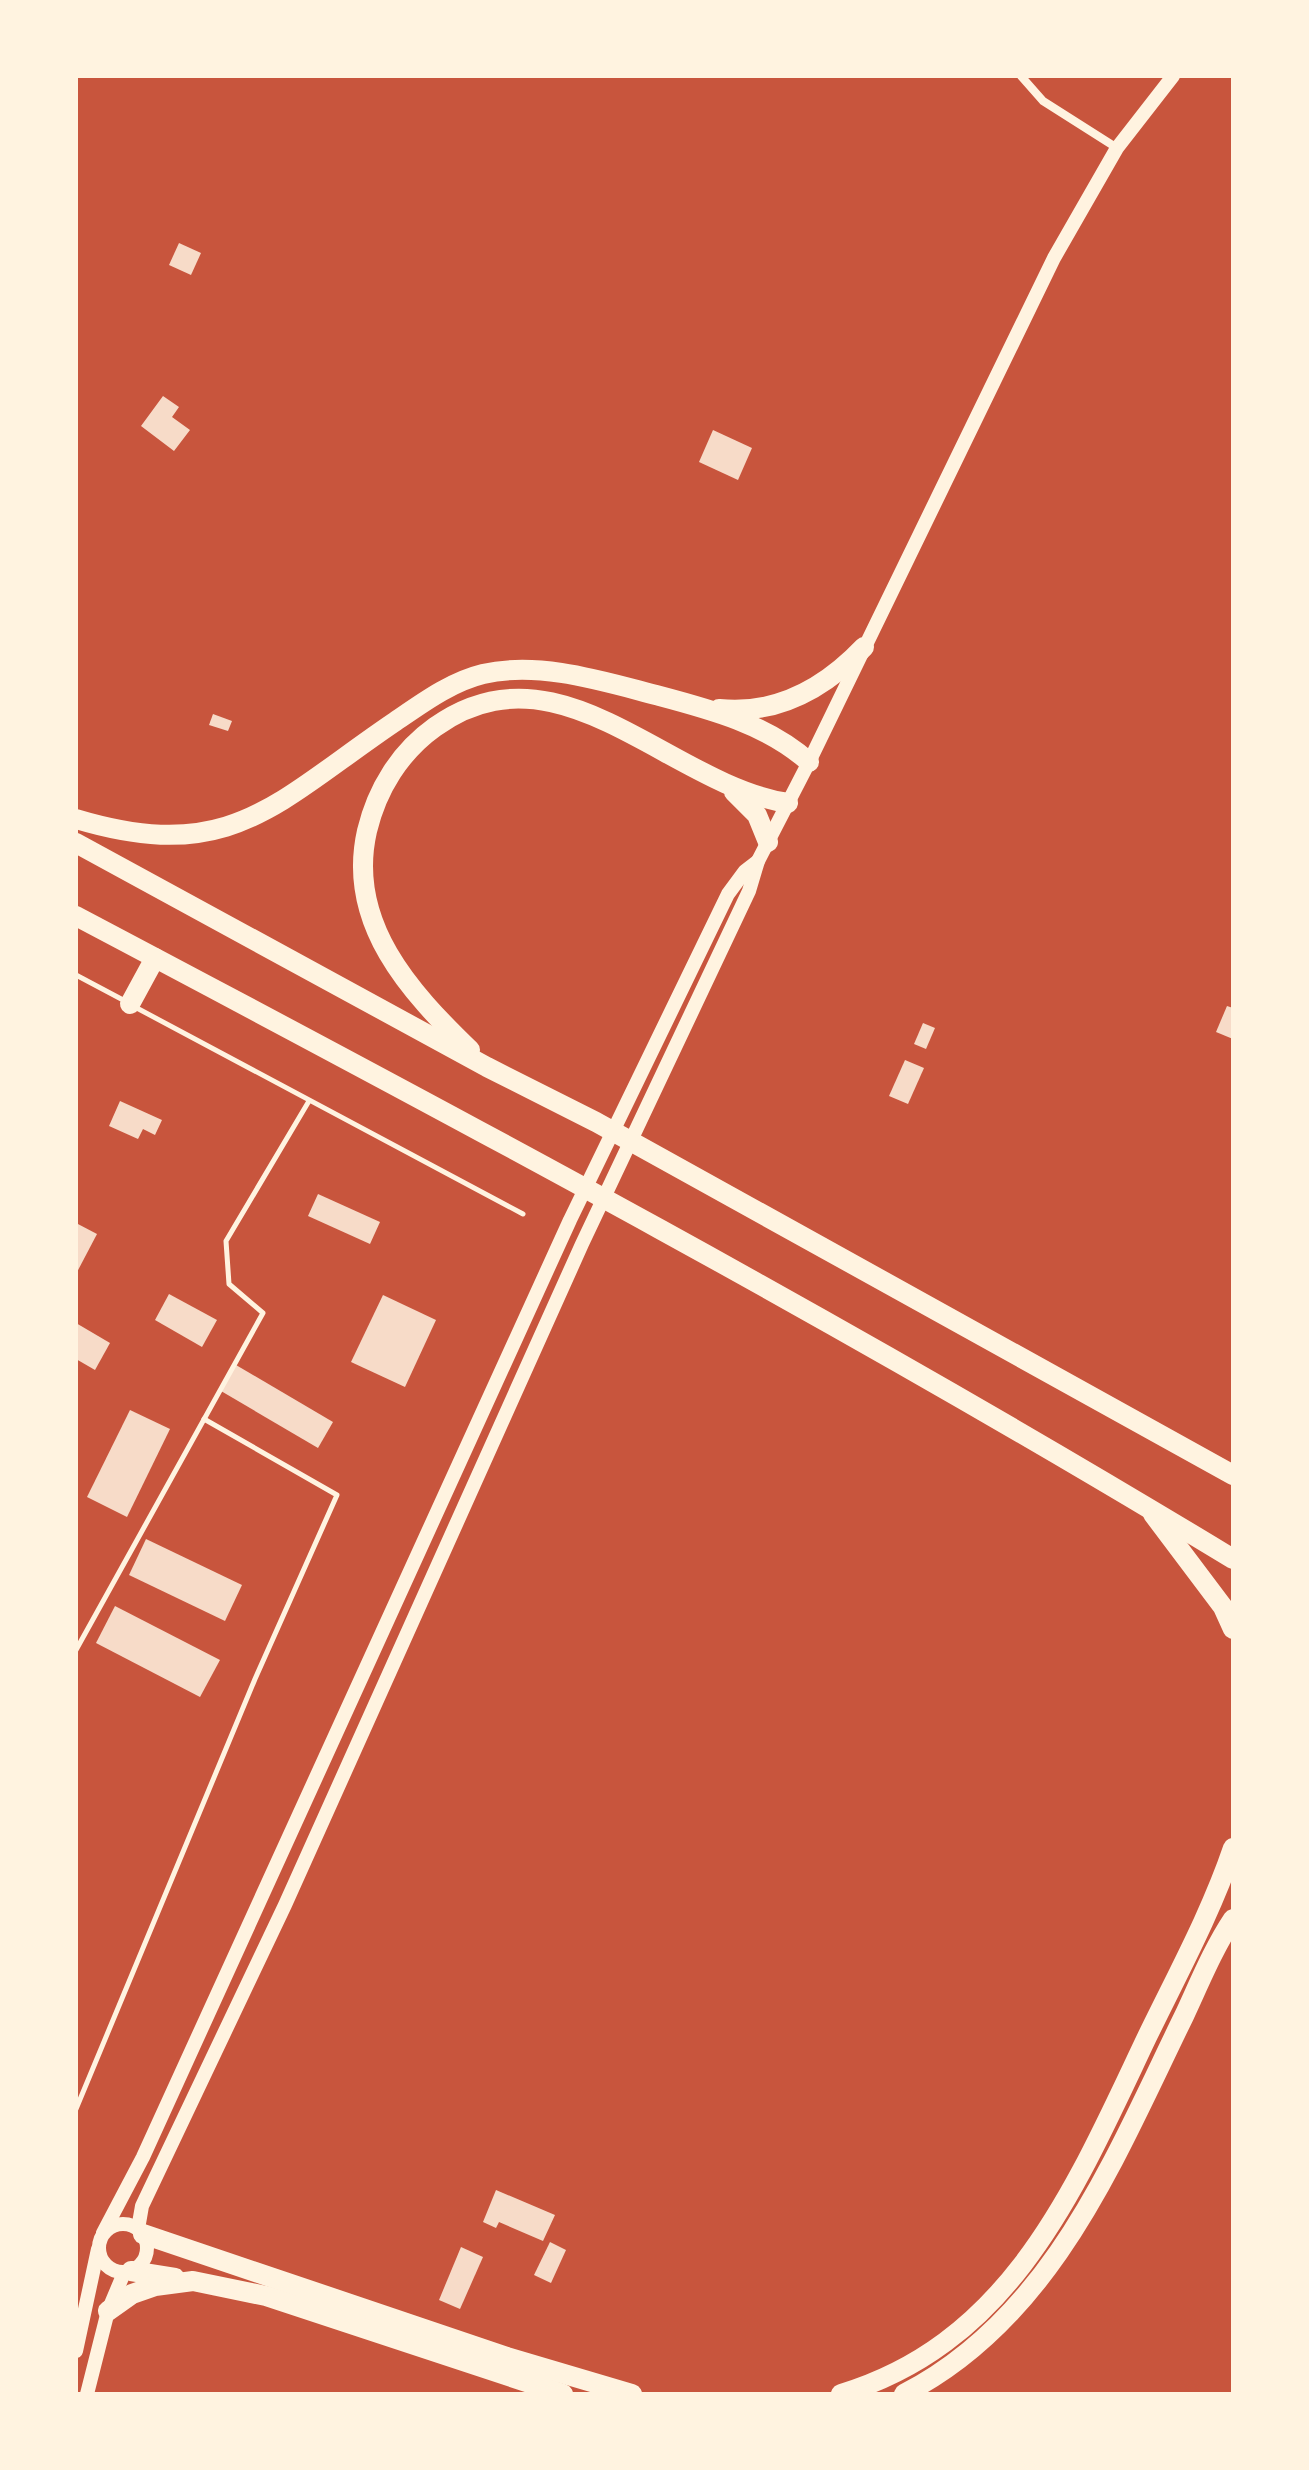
<svg xmlns="http://www.w3.org/2000/svg" width="1309" height="2470" font-family="Karla,sans-serif">
  <style>
    .building { fill: #f7dbc8 }
    .lines { fill: none; stroke-linecap: round; stroke-linejoin: round }
    .service { stroke: #fff3e0; stroke-width: 5 }
    .minor { stroke: #fff3e0; stroke-width: 8 }
    .secondary { stroke: #fff3e0; stroke-width: 14 }
    .motorway { stroke: #fff3e0; stroke-width: 20 }
  </style>
  <rect width="100%" height="100%" fill="#c8553d"/>
  <!-- building -->
  <g class="building">
    <polygon points="179,243 201,253 191,275 169,265"/>
    <polygon points="163,396 179,407 172,417 190,430 174,451 141,426"/>
    <polygon points="713,430 752,448 738,480 699,462"/>
    <polygon points="213,714 232,721 228,731 209,725"/>
    <polygon points="1227,1006 1233,1008 1233,1039 1216,1032"/>
    <polygon points="923,1023 935,1028 926,1049 914,1044"/>
    <polygon points="905,1060 924,1068 908,1104 889,1096"/>
    <polygon points="120,1101 162,1120 155,1135 143,1129 138,1139 109,1126"/>
    <polygon points="318,1194 380,1222 370,1244 308,1216"/>
    <polygon points="76,1223 97,1234 76,1274"/>
    <polygon points="169,1294 217,1320 202,1347 155,1320"/>
    <polygon points="383,1295 436,1320 405,1387 351,1362"/>
    <polygon points="76,1323 110,1343 95,1370 76,1359"/>
    <polygon points="236,1365 333,1422 318,1448 221,1391"/>
    <polygon points="130,1410 170,1429 127,1517 87,1497"/>
    <polygon points="146,1539 242,1585 225,1621 129,1575"/>
    <polygon points="115,1606 220,1660 200,1697 96,1643"/>
    <polygon points="496,2190 555,2215 543,2241 499,2222 496,2228 483,2222"/>
    <polygon points="550,2242 566,2250 551,2283 534,2275"/>
    <polygon points="461,2247 483,2257 460,2309 439,2300"/>
  </g>
  <g class="lines">
    <!-- service -->
    <g class="service">
      <polyline points="76,975 125,1001"/>
      <polyline points="133,1006 523,1214"/>
      <polyline points="76,1650 263,1313 229,1284 226,1241 309,1101"/>
      <polyline points="76,2109 255,1679 337,1495 204,1419"/>
    </g>
    <!-- minor -->
    <polyline class="minor" points="1021,76 1043,101 1117,148"/>
    <!-- secondary -->
    <g class="secondary">
      <circle cx="123" cy="2248" r="24"/>
      <polyline points="138,2229 142,2206 285,1905 582,1244 749,891 758,861 809,762 1054,258 1117,148 1173,76"/>
      <polyline points="103,2233 143,2157 570,1220 728,894 745,871 758,861"/>
      <polyline points="76,2351 98,2249"/>
      <polyline points="87,2394 108,2311 124,2273"/>
    </g>
    <!-- motorway -->
    <g class="motorway">
      <path d="M 719,709 C 777,715 825,688 864,647"/>
      <polyline points="734,792 757,815 768,842"/>
      <path d="M 76,819 C 230,865 274,804 393,723 C 421,704 450,682 483,674 C 539,661 602,681 656,695 C 709,709 767,724 809,762"/>
      <polyline points="76,843 487,1067 596,1122 1233,1475"/>
      <path d="M 76,916 C 466,1122 856,1330 1233,1559"/>
      <polyline points="130,1004 155,958"/>
      <path d="M 470,1050 C 410,992 346,923 367,831 C 377,789 400,752 435,727 C 559,638 669,785 788,803"/>
      <polyline points="1153,1514 1223,1607 1233,1629"/>
      <polyline points="143,2234 507,2357 632,2394"/>
      <polyline points="131,2271 175,2278"/>
      <polyline points="108,2311 132,2294 155,2286 193,2281 266,2296 563,2394"/>
      <path d="M 841,2394 C 1013,2342 1076,2186 1147,2037 C 1177,1975 1211,1913 1233,1848"/>
      <path d="M 904,2394 C 1052,2318 1114,2159 1184,2016 C 1199,1984 1213,1949 1233,1919"/>
    </g>
  </g>
  <!-- border -->
  <rect width="1309" height="2470" fill="none" stroke="#fff3e0" stroke-width="156"/>
</svg>
